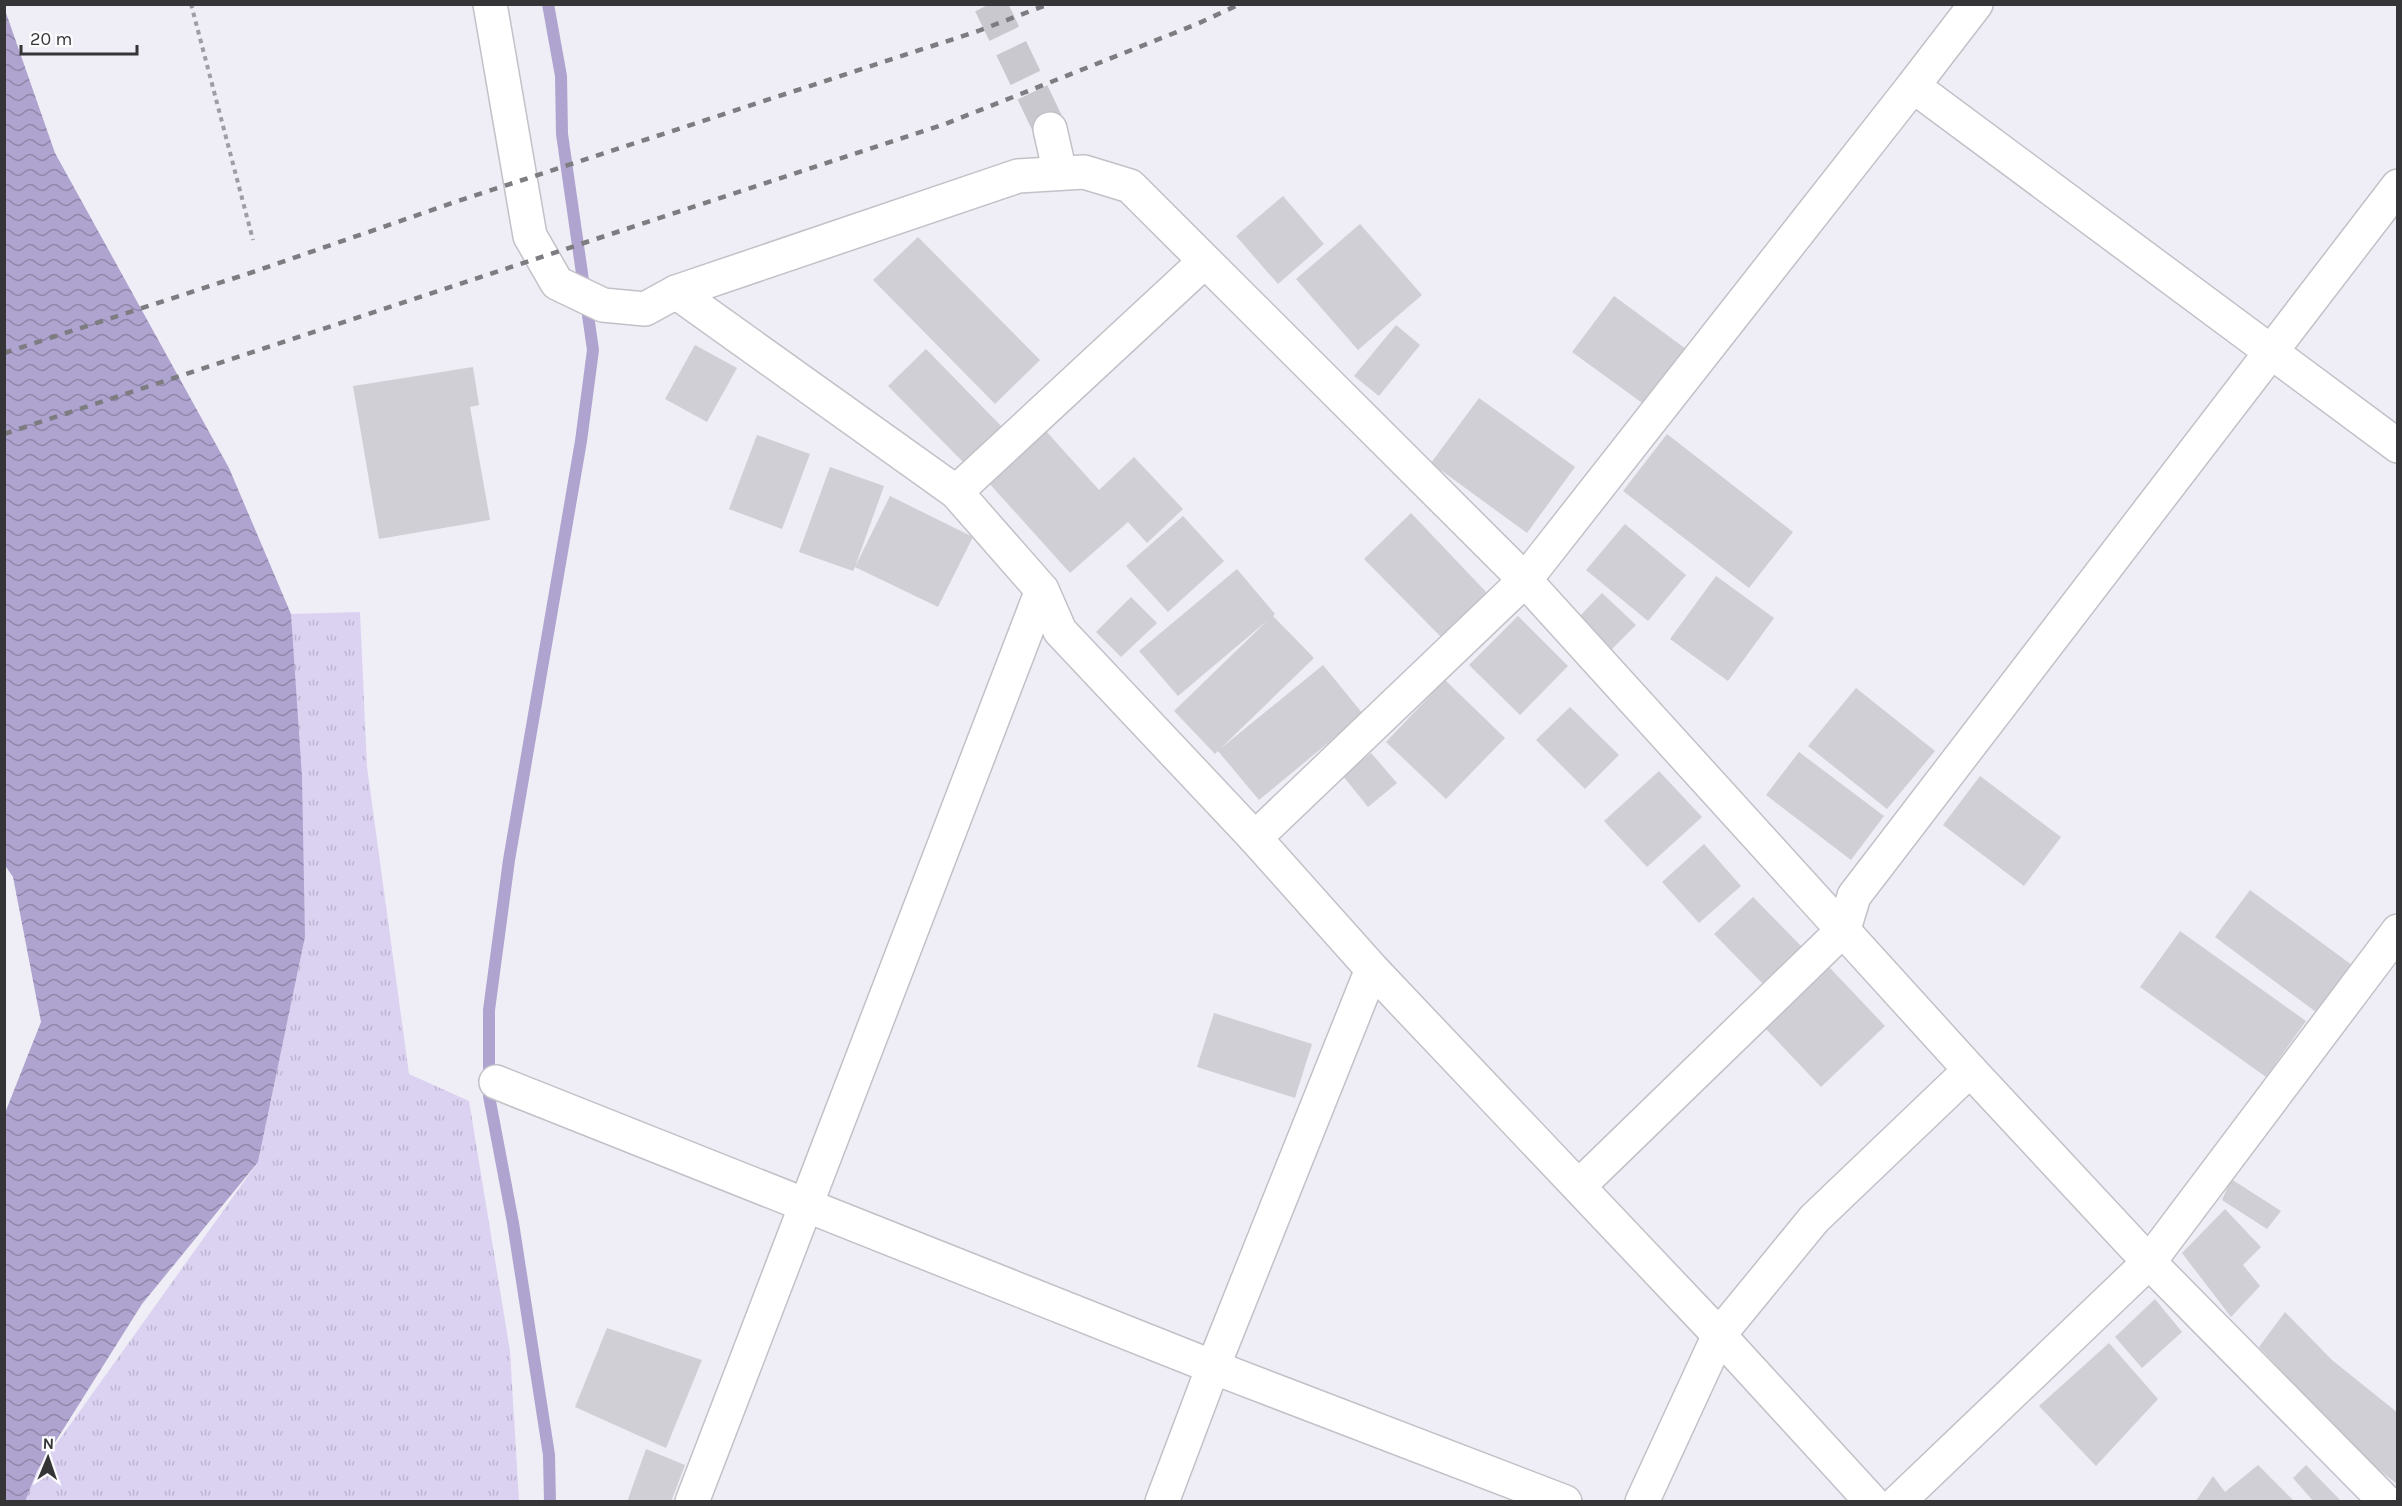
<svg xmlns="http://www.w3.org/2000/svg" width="2402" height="1506" font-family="Karla,sans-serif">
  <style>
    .grass { fill: url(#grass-tufts) }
    .water { fill: url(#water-waves) }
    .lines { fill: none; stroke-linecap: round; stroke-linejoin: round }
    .stream { stroke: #afa4cf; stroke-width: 12 }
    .building { fill: #d1cfd6 }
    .street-tunnel { stroke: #cac8cf; stroke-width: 33; stroke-dasharray: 33 16; stroke-linecap: butt }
    .street-casing { stroke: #c3c1c8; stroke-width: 36 }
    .secondary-casing { stroke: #c3c1c8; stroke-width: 36 }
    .path { stroke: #9f9da3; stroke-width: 4; stroke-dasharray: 4.5 4.5; stroke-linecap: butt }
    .street { stroke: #fff; stroke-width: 33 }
    .secondary { stroke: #fff; stroke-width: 33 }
    .rail { stroke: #7c7c81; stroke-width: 4.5; stroke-dasharray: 8 8; stroke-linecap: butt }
  </style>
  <defs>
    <pattern id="grass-tufts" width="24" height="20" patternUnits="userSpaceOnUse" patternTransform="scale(1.5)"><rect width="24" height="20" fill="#dbd2f2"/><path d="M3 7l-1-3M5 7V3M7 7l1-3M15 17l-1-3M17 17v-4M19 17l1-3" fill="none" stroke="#bdb5d0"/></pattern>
    <pattern id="water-waves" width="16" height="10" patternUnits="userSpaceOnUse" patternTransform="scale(1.5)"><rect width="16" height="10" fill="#afa4cf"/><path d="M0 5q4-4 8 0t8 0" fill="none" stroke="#8f86a9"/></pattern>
  </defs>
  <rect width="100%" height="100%" fill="#efedf5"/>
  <!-- grass -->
  <polygon class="grass" points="360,612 367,767 409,1074 469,1101 510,1351 519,1501 25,1502 37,1471 258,1162 305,937 291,614"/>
  <!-- water -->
  <polygon class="water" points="5,10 55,153 229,468 291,614 302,777 305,937 258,1162 142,1304 37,1471 25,1502 5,1501 5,1113 41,1022 13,877 4,864"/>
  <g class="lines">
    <!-- stream -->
    <polyline class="stream" points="548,4 561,76 562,134 593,350 581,441 509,860 489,1010 489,1096 513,1223 549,1455 550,1502"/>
  </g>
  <!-- building -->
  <g class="building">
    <polygon points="1283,196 1324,244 1278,284 1236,236"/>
    <polygon points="1360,224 1422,295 1358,350 1296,279"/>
    <polygon points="918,237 1040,360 995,404 873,280"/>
    <polygon points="1614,296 1686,349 1645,405 1572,352"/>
    <polygon points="1396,325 1420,345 1379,396 1354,376"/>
    <polygon points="695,345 737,368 707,422 665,399"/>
    <polygon points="926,349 1005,430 967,466 888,386"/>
    <polygon points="473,367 479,405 470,407 490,520 379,539 353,386"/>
    <polygon points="1479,398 1575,467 1527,533 1431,463"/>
    <polygon points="1046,431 1099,490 1134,457 1183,509 1147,543 1128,522 1070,573 988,482"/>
    <polygon points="1667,434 1793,532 1749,588 1623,491"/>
    <polygon points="757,435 810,454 782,529 729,509"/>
    <polygon points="830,467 884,486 855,567 890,496 973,537 938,607 855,567 853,571 799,552"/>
    <polygon points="1411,513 1488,594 1442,638 1364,559"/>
    <polygon points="1183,516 1224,561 1168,612 1126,566"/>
    <polygon points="1625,524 1686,575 1648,621 1586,570"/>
    <polygon points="1237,569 1275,614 1273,616 1314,658 1220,749 1323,665 1363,714 1259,800 1218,751 1215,754 1174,711 1268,620 1178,696 1139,651"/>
    <polygon points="1716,576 1774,618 1728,681 1670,639"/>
    <polygon points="1602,593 1636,625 1611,650 1578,618"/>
    <polygon points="1131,597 1157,623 1121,657 1096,632"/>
    <polygon points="1518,616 1568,666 1520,715 1469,665"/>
    <polygon points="1445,680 1505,738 1446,799 1386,742"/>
    <polygon points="1856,688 1935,751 1887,809 1808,746"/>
    <polygon points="1570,707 1619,755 1585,789 1536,740"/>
    <polygon points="1799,752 1884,816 1851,860 1766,795"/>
    <polygon points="1371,753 1397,783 1368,807 1343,776"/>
    <polygon points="1659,771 1702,817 1647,867 1604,821"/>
    <polygon points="1980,776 2061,837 2024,886 1943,825"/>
    <polygon points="1704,844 1741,886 1699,923 1662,882"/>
    <polygon points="2250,890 2356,968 2320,1015 2215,937"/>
    <polygon points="1753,897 1803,948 1764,985 1714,934"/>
    <polygon points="2180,931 2306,1021 2266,1077 2140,987"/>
    <polygon points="1829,967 1885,1026 1821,1087 1765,1028"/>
    <polygon points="1214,1013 1312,1044 1295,1098 1197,1067"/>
    <polygon points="2231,1179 2281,1211 2267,1229 2222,1200"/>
    <polygon points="2225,1209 2261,1247 2243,1265 2260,1286 2231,1317 2182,1253"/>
    <polygon points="2155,1299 2182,1332 2142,1368 2115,1337"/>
    <polygon points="2285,1312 2332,1360 2398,1413 2398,1485 2351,1447 2259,1347"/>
    <polygon points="607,1328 702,1360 666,1448 575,1407"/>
    <polygon points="2109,1343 2158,1399 2096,1466 2039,1406"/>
    <polygon points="646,1449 685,1465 671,1502 627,1502"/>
    <polygon points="2258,1465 2295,1502 2195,1502 2213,1476 2225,1492"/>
    <polygon points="2306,1465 2342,1502 2314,1502 2293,1478"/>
  </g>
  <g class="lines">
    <!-- street-tunnel -->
    <polyline class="street-tunnel" points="990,4 1050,129"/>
    <defs>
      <g id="street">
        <polyline points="1913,86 1976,4"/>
        <polyline points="1050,129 1060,173"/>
        <polyline points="676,292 956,492 1205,261"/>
        <polyline points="1255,838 1525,580 1913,86 2398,446"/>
        <polyline points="1372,969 1719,1335 1872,1502"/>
        <polyline points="496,1082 1213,1367 1372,969 1255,838 1060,631 1042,590 956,492"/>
        <polyline points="1579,1186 1844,929 1854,896 2398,186"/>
        <polyline points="692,1502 1042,590"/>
        <polyline points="1162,1502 1213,1367 1565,1502"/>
        <polyline points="1898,1502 2149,1262 2398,931"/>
      </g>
      <g id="secondary">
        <polyline points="490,4 530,236 557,283 603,305 645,309 676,292 1018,176 1084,172 1130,186 1525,580 1970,1070 2149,1262 2386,1502"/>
        <polyline points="1642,1502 1719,1335 1814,1219 1970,1070"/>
      </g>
    </defs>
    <!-- street casing -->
    <use href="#street" class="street-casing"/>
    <!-- secondary casing -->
    <use href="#secondary" class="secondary-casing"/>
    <!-- path -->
    <polyline class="path" points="191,4 253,240"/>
    <!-- street -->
    <use href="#street" class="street"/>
    <!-- secondary -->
    <use href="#secondary" class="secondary"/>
    <!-- rail -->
    <g class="rail">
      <polyline points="4,353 253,272 455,202 978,31 1049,4"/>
      <polyline points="4,434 945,124 1197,24 1240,4"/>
    </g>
  </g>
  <!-- border -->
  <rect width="2402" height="1506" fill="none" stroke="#353538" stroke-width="12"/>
  <!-- north arrow -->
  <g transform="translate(48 1458) rotate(2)" stroke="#fcfbfe" stroke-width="4.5" paint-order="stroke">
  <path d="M0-4.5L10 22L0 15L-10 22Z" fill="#353538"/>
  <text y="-9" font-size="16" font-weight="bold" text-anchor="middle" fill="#353538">N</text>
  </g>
  <!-- scale -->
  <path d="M21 45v9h116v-9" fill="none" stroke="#353538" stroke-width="3"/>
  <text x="30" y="45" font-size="18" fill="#353538" stroke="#fcfbfe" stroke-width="4.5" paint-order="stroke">20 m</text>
</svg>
